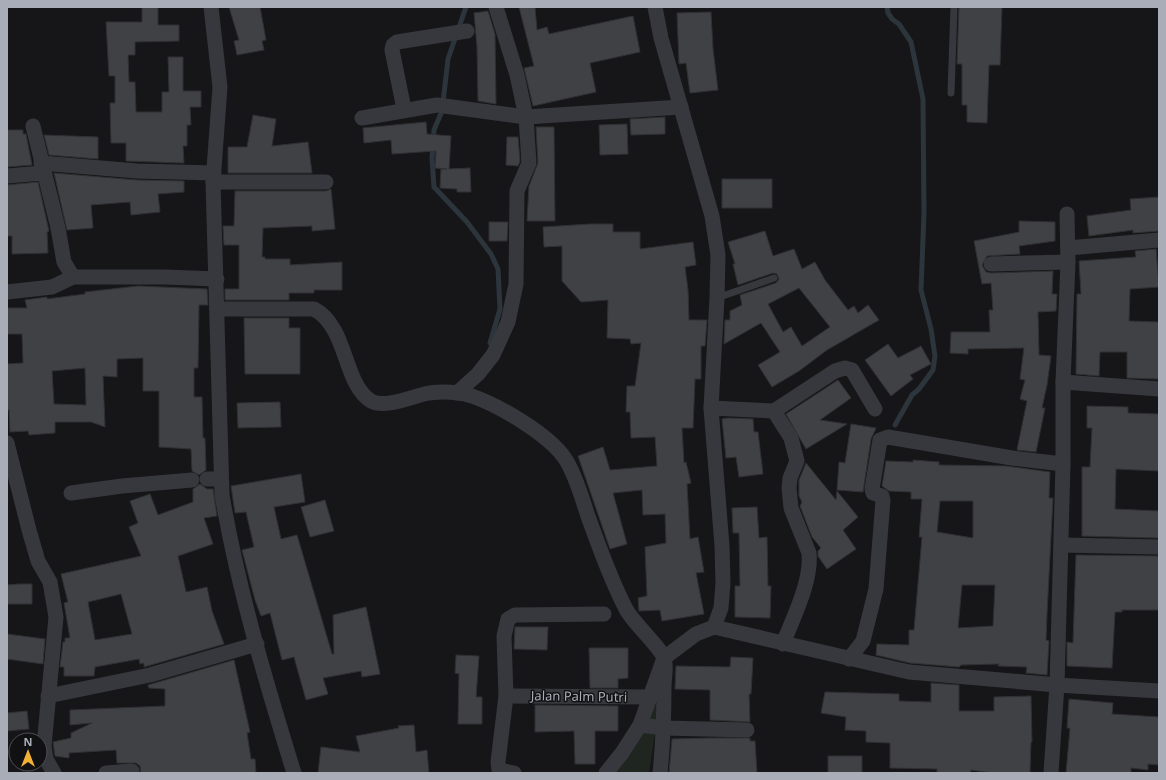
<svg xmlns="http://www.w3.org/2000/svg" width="1166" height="780" font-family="'Noto Sans',sans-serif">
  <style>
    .green { fill: #1e261f }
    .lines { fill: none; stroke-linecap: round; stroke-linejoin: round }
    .stream { stroke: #2c353c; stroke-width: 5 }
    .building { fill: #404145; stroke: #303034; fill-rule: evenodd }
    .service { stroke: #37383d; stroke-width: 7 }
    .minor { stroke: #37383d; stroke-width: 15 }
    .labels { text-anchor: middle; stroke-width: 3; stroke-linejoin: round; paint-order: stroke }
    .street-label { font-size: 13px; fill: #a8adb8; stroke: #111113 }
  </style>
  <rect width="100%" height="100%" fill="#161618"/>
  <!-- green -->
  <polygon class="green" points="652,703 658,705 658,713 649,773 608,773"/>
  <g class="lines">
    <!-- stream -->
    <g class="stream">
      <polyline points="466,7 448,59 442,111 434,130 432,159 434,187 467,222 491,254 498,269 500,309 490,343"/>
      <polyline points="887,7 888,13 892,19 899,24 911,42 923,99 924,213 921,290 931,329 935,356 933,370 919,389 912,395 895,425"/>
    </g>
  </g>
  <!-- building -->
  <g class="building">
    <polygon points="142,7 158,7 158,25 179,25 179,41 135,42 135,55 128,55 129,82 135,82 136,112 162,112 162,92 169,92 168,57 183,57 183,91 201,91 201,107 190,107 191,125 187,125 187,146 183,146 184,163 126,161 126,143 111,143 110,103 115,103 115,76 109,76 106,22 142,22"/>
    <polygon points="229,7 260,7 266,40 262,41 264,50 237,55 234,41 239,40"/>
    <polygon points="519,7 535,7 537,30 547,27 549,34 633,16 640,52 590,63 596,92 533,106 524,68 534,66"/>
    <polygon points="959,7 1002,7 1000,65 989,65 987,123 967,122 967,105 962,105 962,64 957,64"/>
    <polygon points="488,11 495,34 496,104 478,101 477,47 474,13"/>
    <polygon points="711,12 713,49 718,90 690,93 686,63 679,64 677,13"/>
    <polygon points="253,115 276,119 272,146 308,142 312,173 228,173 228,147 247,147"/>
    <polygon points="665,117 665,134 631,135 630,119"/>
    <polygon points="426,122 427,134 451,136 449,169 470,168 471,192 457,192 457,189 440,188 441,169 447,169 435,168 436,151 392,154 391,140 364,143 363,128"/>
    <polygon points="627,124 628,154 600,155 599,125"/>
    <polygon points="536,127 554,127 555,221 527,221 529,186 538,163"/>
    <polygon points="7,130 23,130 23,134 26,134 32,165 7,167"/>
    <polygon points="44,135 98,137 98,159 49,155"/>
    <polygon points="507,137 518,137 520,161 518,166 506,165"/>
    <polygon points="54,173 137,180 184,181 184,192 158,194 160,212 131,215 130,202 91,205 93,228 67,230"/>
    <rect x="722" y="179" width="50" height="29"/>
    <polygon points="38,182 49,231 47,232 48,253 12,254 12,236 7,236 7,185"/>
    <polygon points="331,189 335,229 312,231 312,226 263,228 262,257 265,257 265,259 290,259 290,265 342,262 342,290 314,290 314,293 289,293 289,300 225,300 225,289 239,289 239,245 224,245 223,226 234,226 235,191 326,191"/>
    <polygon points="1159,197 1159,231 1133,233 1133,230 1089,236 1087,216 1131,210 1130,199"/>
    <polygon points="1019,221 1055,222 1055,241 1019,246 1020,254 987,256 982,265 986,272 991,273 1053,271 1052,294 1057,294 1056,311 1038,312 1039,355 1051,356 1047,385 1042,408 1045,408 1036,452 1017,450 1027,401 1020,399 1025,380 1020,379 1024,348 968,349 968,354 950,353 951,332 990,332 989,310 993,310 991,283 982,284 974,241 1019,232"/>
    <polygon points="489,222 508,222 507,241 489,241"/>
    <polygon points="590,224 613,224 613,232 640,232 640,249 693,242 696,265 685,267 688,290 689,320 707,320 705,346 701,346 701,379 695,379 693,428 682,428 684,463 686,462 691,483 687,484 690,539 698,537 704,572 696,573 704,614 662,621 660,610 639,611 638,598 647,596 645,547 666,543 665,514 643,515 642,490 613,493 627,544 610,549 578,456 603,447 610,470 657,466 655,437 631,438 630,412 626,412 627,386 635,386 641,343 631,344 630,339 607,338 608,300 581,302 562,281 562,246 544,247 543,227"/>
    <path d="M 765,231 L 773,256 L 794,249 L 802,269 L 815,262 L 825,280 L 848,310 L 854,306 L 858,313 L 868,305 L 879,320 L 827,350 L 799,371 L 772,387 L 758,365 L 780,352 L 761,323 L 724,344 L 725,320 L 730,320 L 730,311 L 742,305 L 740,295 L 776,283 L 779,279 L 777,274 L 773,273 L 738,285 L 733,264 L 735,264 L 728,242 ZM 799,288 L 830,327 L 802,346 L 791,327 L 783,332 L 768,304 Z"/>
    <polygon points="1156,249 1159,287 1130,289 1129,321 1159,322 1159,379 1127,378 1127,352 1100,352 1099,376 1076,374 1077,294 1081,294 1079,261 1136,257 1135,251"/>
    <path d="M 138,286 L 207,289 L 208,305 L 199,305 L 198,368 L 194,368 L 194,397 L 202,397 L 203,438 L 205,438 L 206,470 L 199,475 L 192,471 L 191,449 L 159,447 L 159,391 L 143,391 L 143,358 L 117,359 L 117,377 L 103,376 L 105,427 L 91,422 L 55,422 L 55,433 L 29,435 L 28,431 L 10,432 L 9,410 L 7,410 L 7,364 L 23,363 L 22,334 L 7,334 L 7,308 L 27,308 L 25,300 L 47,297 L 47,299 L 85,294 L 85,292 ZM 85,368 L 86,405 L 54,404 L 52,371 Z"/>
    <polygon points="244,318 289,318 289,328 300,328 300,374 245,374"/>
    <polygon points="888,344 898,358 921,346 931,364 910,375 913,379 891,396 865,360"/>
    <polygon points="838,380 851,398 820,420 847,424 806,449 786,414"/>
    <polygon points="280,402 281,427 238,428 237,403"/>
    <polygon points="1087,406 1128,407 1128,413 1159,414 1159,471 1116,469 1115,509 1159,511 1159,538 1082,536 1082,467 1090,467 1092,428 1087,428"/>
    <polygon points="728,418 753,419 754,432 758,432 763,474 739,477 736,457 726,458 722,419"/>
    <polygon points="851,424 876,428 871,439 863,492 837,490 839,462 845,463"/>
    <path d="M 913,460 L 939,462 L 939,465 L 1006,466 L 1050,472 L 1049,498 L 1053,498 L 1047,614 L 1046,640 L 1049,641 L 1047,675 L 1026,673 L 1027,667 L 998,666 L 999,664 L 961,665 L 959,667 L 910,663 L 876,655 L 877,644 L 909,645 L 909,630 L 914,630 L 922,537 L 919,537 L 922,499 L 911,499 L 911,492 L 889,491 L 882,486 L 886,461 L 913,462 ZM 940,501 L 973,501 L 973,538 L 937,532 ZM 962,585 L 995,585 L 993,626 L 958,628 Z"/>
    <polygon points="806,463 836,500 837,491 858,517 843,530 856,549 827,569 818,556 818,551 821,548 812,537 800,506 802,502 799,496 799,480"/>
    <polygon points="301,474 305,502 274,507 281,539 297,535 332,654 334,654 333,615 366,607 380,674 362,677 361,671 323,678 328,694 306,700 294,657 282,660 270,613 261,616 255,600 242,550 254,547 246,512 235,513 231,486"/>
    <path d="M 200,484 L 207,489 L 213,489 L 217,516 L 204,518 L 213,544 L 178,556 L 186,592 L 207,587 L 212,611 L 224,644 L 144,667 L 144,663 L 140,664 L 139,659 L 95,667 L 94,676 L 64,676 L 64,667 L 60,667 L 63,642 L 65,642 L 65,638 L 70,638 L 64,603 L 68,602 L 61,574 L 141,556 L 129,527 L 138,523 L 130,501 L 150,494 L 158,515 L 193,502 L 193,489 ZM 121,594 L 132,634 L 95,640 L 88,602 Z"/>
    <polygon points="325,500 334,531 310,537 301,507"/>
    <polygon points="757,507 759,538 767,537 768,586 771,586 770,618 735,617 735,586 740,586 739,533 733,533 732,508"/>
    <polygon points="1076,555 1159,556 1159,610 1122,610 1122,612 1115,612 1112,668 1067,666 1067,642 1073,643"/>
    <polygon points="19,584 32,584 32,604 7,604 7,585"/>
    <polygon points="515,627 548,627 547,650 514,649"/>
    <polygon points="7,634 45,639 43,664 7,659"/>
    <polygon points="589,648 628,648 628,678 618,679 618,688 590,688"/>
    <polygon points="456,655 479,656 476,697 482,697 482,724 458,724 459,674 455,673"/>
    <polygon points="731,657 753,658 751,694 749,694 750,722 710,720 710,690 675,689 676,666 730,667"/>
    <polygon points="234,660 250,732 247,733 251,759 255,759 256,773 141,773 140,766 136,763 117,763 116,750 69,753 69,758 55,756 53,742 71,738 71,733 92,723 70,725 70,710 165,706 165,689 149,688 148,685"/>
    <polygon points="931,683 959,685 959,711 994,711 994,697 1031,696 1032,742 1031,742 1030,773 993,773 971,770 970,773 937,773 937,769 890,768 890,743 866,742 866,731 845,730 846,717 821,713 825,692 899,694 899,701 931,702"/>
    <polygon points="1069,699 1113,703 1112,714 1159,717 1159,765 1148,764 1148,770 1131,768 1131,773 1066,773 1070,728 1067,728"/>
    <polygon points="535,705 618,706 618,731 595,731 595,764 575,764 574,731 535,732"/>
    <polygon points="27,711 29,729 7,731 7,713"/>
    <polygon points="414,725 416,752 427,750 429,773 318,773 321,747 360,752 356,736 399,728 398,726"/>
    <polygon points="710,738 750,738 750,741 755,741 757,773 669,773 672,739"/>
    <rect x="828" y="756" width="34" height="17"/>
  </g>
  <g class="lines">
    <!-- service -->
    <g class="service">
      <polyline points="951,93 954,7"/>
      <polyline points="717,298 774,278"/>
    </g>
    <!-- minor -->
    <g class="minor">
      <path d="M 211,7 L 220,87 L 213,182 L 222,495 C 238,589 266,682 294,773"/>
      <polyline points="496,7 517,75 526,117 681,107"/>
      <polyline points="404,109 392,50 393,45 397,42 467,31"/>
      <polyline points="362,118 437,105 526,117 529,163 517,191 516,284 508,322 493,355 478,374 457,393"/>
      <polyline points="33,126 58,228 64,262 73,277"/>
      <polyline points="41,163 137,171 214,173"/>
      <polyline points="7,176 43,173"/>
      <polyline points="213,182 326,182"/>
      <polyline points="1068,248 1159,240"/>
      <polyline points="991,264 1068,262"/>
      <polyline points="7,292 52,287 73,277 165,277 217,279"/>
      <path d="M 217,309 L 314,309 C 348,327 343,384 371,401 C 385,409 413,396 429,393 C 443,391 459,392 472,396 C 500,406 550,435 566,460 C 577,478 582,499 589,519 C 600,549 611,581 626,609 C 632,622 662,648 664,659 C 667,667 664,678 664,686 C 664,715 663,744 660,773"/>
      <polyline points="1063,382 1159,389"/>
      <polyline points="711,408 774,411 835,371 845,368 852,370 875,409"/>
      <path d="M 774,411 L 791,438 L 797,461 L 790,478 L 789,488 L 791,508 L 809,553 C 812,581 793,618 783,644"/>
      <polyline points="7,443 29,530 38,561 50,582 56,617 44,746 46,759 54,773"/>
      <polyline points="207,479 221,479"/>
      <polyline points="71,493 122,486 192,480"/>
      <polyline points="1061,545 1159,547"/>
      <polyline points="714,627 909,672 1057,685 1159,691"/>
      <polyline points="849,659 863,641 876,589 883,500 882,496 873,493 872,489 880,440 888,437 1012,458 1063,464"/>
      <polyline points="48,696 150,675 257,644"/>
      <polyline points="506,696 652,697"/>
      <polyline points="640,725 664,728 747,730"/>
      <polyline points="106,773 132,771"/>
      <polyline points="514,773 499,770 498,762 506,696 504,636 508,619 515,615 604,614"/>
      <polyline points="606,773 622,753 640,725 664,658 696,634 714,627 721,608 723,583 722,546 711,408 717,298 718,255 712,216 661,38 655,7"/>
      <polyline points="1051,773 1057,685 1063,464 1063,382 1068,262 1067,214"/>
    </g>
  </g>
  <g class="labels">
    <!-- street labels -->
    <g class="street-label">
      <text transform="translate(579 696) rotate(1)" y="5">Jalan Palm Putri</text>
    </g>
  </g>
  <!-- border -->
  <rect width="1166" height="780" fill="none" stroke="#a8adb8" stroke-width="16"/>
  <!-- north arrow -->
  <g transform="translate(28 752)"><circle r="19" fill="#111113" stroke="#4d4f55"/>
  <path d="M0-3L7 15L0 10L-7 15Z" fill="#f2b134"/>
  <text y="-6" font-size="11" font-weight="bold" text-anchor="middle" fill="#a8adb8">N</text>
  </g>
</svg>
